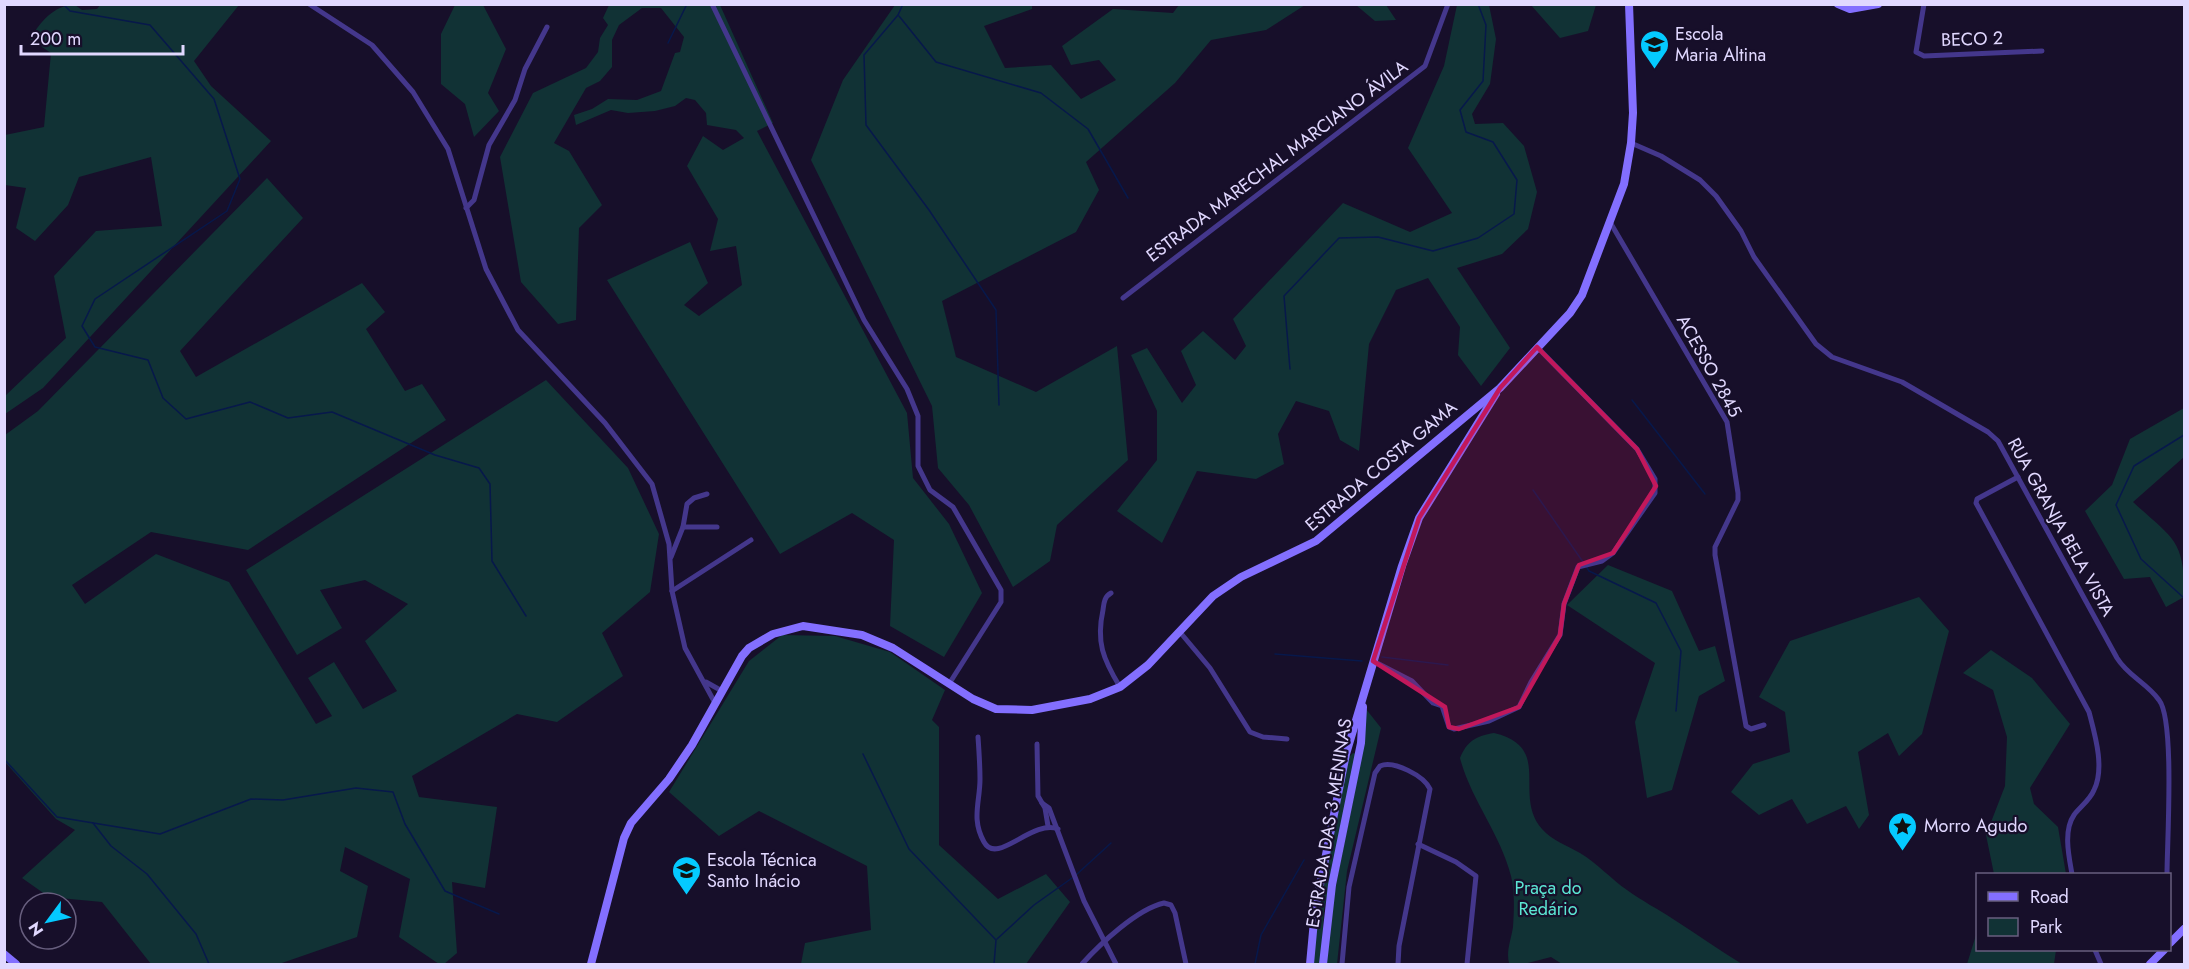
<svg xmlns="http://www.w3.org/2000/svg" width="2189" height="969" font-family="Jost,sans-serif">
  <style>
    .green { fill: #113235 }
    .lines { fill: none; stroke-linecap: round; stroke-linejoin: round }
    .stream { stroke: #07184b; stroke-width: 1.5 }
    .street { stroke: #44378c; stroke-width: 5 }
    .secondary { stroke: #836fff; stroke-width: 8 }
    .marked { fill: #c2185b; fill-opacity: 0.2; stroke: #c2185b; stroke-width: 4.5; stroke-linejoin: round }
    .labels { text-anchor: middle; stroke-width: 4.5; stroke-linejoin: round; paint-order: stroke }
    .poi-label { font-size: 18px; fill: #e1d8ff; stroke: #170f2a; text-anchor: start }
    .street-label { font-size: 18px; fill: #e1d8ff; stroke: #170f2a }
    .park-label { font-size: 18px; fill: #5ce7d4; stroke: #170f2a }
  </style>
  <rect width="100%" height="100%" fill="#170f2a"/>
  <!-- green -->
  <g class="green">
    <path d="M 101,4 L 239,5 L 194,61 L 211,86 L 271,141 L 43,388 L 5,414 L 5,396 L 66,338 L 54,276 L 96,231 L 162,226 L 151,157 L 79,177 L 68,205 L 35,241 L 16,228 L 26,188 L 5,185 L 5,135 L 44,127 L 51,53 L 30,39 C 40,22 55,4 75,5 L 82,10 L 97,9 Z"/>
    <polygon points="455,5 483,5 506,49 488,93 499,111 474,137 465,104 441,84 441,34"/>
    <polygon points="609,5 720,5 773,123 757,131 907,413 913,478 949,524 982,593 944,657 890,626 894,540 852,513 780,554 607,280 690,242 708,283 684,305 699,316 742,285 736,246 710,251 718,219 687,166 703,136 723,150 744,138 736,130 707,125 706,113 695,100 686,98 675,106 655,111 628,113 611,110 576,125 574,115 592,109 608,99 637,100 661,91 675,53 680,52 684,37 661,8 642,8 619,25 612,40 612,67 600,81 586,88 554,143 569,151 602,205 579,228 576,320 558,324 521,282 500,157 533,93 586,68 598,52 600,38 608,25 603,18"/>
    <polygon points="895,5 1032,5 1032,9 984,26 1005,68 1051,65 1081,99 1116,80 1099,60 1071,65 1062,46 1113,9 1173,13 1179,5 1305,5 1266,30 1211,40 1175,83 1086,162 1099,190 1076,232 942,301 956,357 1036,392 1117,346 1128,460 1057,525 1050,561 1013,587 969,505 938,468 932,406 811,160 843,80"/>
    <polygon points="1356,5 1386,5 1396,20 1375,21"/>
    <polygon points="1457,5 1489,5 1496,39 1490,84 1472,114 1475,124 1503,123 1524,146 1537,192 1528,229 1502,254 1457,268 1510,348 1481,386 1458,355 1460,327 1428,278 1396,290 1369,344 1359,451 1340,440 1329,411 1296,401 1278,434 1284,464 1256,479 1197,471 1162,543 1117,511 1157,460 1157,411 1131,355 1147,348 1182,403 1196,385 1181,351 1203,331 1235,360 1246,346 1233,319 1343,203 1410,232 1452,213 1408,148 1444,66"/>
    <polygon points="1531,5 1596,5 1588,31 1560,38"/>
    <polygon points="267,178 303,218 180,351 196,377 362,283 385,312 366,329 405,391 422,384 446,420 248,550 151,532 72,585 85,604 156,554 229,582 316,724 332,716 308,678 334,662 363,709 397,691 365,641 408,604 365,580 320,590 342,628 297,655 246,570 546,380 628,468 659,534 650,592 602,633 623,676 557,722 517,714 412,776 419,797 497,807 485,888 452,882 457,953 444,964 439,964 399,937 410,879 345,847 340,871 368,886 357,937 279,964 151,964 102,902 49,897 22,878 75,830 56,819 5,762 5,435 38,411"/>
    <path d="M 2184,408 L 2184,457 L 2133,502 C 2173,539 2185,539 2184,597 L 2166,607 L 2150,577 L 2124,579 L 2085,511 L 2112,485 L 2130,439 Z"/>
    <polygon points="1608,565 1672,591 1699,651 1715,646 1725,681 1699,696 1672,790 1647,798 1635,722 1655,663 1567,605"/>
    <polygon points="1919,597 1949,631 1922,734 1899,756 1888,733 1858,752 1869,815 1859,829 1846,806 1807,824 1792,799 1759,815 1731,792 1753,764 1790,752 1785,712 1759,697 1790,641"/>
    <polygon points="782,635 835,636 890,652 945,690 932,720 939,727 939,845 998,899 1046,874 1070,902 1026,964 801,964 805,943 871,930 867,866 759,811 719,836 669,792 749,661"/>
    <polygon points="1991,650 2032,678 2070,724 2030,788 2034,804 2058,827 2066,874 1994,874 1986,835 2005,786 2007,737 1993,690 1963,673"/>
    <path d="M 1366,709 L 1381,728 L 1347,871 L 1337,964 L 1326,964 C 1331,878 1360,796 1366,709 Z"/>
    <path d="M 1494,733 C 1554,747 1512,795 1542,829 C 1553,841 1566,845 1580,853 C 1597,863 1611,879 1627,890 C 1642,901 1658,909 1673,919 C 1697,934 1719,950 1742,964 L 1562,964 L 1551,957 L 1524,964 L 1509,963 C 1506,951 1511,940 1513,927 C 1514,911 1515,892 1511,876 C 1500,833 1471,800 1460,758 C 1467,741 1476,736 1494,733 Z"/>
    <polygon points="1353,753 1356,754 1324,910 1321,964 1313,964 1316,919 1349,757"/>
    <polygon points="1977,932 1978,950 2056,950 2054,964 1967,964"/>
  </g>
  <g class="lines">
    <!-- stream -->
    <g class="stream">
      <polyline points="63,4 70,11 150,25 214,99 240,179 227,211 95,299 82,326 95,347 148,360 163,398 186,419 250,402 288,418 332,412 435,455 479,468 490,484 492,561 526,616"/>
      <polyline points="903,4 898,15 864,55 866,125 929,210 996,310 999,405"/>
      <polyline points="899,16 936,62 1041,93 1088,129 1128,198"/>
      <polyline points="668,43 687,4"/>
      <polyline points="1290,369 1284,296 1339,238 1378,237 1433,251 1478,238 1514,214 1517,180 1493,142 1466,132 1460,110 1483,81 1486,25 1478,4"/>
      <polyline points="1632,400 1705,494"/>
      <polyline points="2184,435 2134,466 2116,505 2141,559 2184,598"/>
      <polyline points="1533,490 1583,562"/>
      <polyline points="1586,566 1589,571 1656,603 1681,651 1676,711"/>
      <polyline points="1275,654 1362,661"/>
      <polyline points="1382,657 1448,665"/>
      <polyline points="863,754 909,849 996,940 994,964"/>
      <polyline points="4,759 57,817 160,834 251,799 283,800 356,788 393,792 405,824 445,891 499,914"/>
      <polyline points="93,823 111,846 147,874 196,934 209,964"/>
      <polyline points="1076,875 1111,843"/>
      <polyline points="997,939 1034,905 1072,878"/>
      <polyline points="1255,964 1261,935 1304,860"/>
    </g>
    <!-- street -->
    <g class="street">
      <polyline points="309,4 372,45 413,92 448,149 486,269 518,330 605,423 652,484 669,544 672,591 685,648 715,703"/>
      <polyline points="712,4 864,320 907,389 918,416 918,466 930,490 953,507 1001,590 1001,602 949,684"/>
      <polyline points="1924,4 1916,52 1924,56 2042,51"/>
      <path d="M 1631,143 L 1661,156 L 1700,180 L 1716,196 L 1741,231 L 1754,257 L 1816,344 L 1832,357 L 1902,382 L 1988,432 L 1998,441 L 2117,658 C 2128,676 2147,683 2159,700 C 2175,720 2167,843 2167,874"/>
      <polyline points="466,208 474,200 489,145 515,100 525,69 547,27"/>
      <polyline points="1610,222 1727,422 1738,493 1738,500 1715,547 1715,555 1746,726 1751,729 1764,725"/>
      <polyline points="1123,298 1425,66 1448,4"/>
      <path d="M 2018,477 L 1977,499 L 1976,503 L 2089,712 C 2095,735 2105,768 2094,790 C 2090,800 2080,807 2074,815 C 2063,831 2069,857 2072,874"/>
      <polyline points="683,527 717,527"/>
      <polyline points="671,557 683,527 687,504 694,498 707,494"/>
      <polyline points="672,591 751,540"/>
      <path d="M 1111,593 C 1104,597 1104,603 1103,610 C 1096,642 1103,659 1120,687"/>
      <polyline points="1179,631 1210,668 1250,732 1263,737 1287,739"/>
      <polyline points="1373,661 1412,681 1433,703 1442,706 1449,727 1454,729 1489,721 1519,707 1531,682 1560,635 1564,604 1578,567 1602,561 1613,553 1655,493 1655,479 1637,449 1537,347"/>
      <polyline points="706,682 722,691"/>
      <path d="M 978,737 C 979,751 980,765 980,779 C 980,802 971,819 984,842 C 997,866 1032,819 1058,829"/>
      <polyline points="1037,744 1038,796 1045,808 1048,826"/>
      <polyline points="1042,803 1049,808 1084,901 1116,964"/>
      <polyline points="1418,844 1456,862 1476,876 1467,964"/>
      <polyline points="2095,950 2101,964"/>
      <path d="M 1082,964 C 1100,944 1137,909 1164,903 L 1171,905 L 1175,913 L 1186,964"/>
      <path d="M 1342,964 L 1349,887 L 1375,773 L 1380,766 C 1394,760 1424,776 1430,789 L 1399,946 L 1398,964"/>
    </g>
    <!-- secondary -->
    <g class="secondary">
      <polyline points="1838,4 1850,9 1878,4"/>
      <polyline points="2170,943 2184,929"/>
      <polyline points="4,954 16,964"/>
      <polyline points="591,964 624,838 631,823 669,779 692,745 742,656 749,648 773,634 803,626 862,635 893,648 973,699 996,709 1032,710 1090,699 1120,687 1148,665 1213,596 1241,577 1316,541 1500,388 1570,313 1582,295 1624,184 1631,143 1633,113 1629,4"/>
      <polyline points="1310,964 1315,910 1346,754 1402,566 1419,518 1496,394"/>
      <polyline points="1323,964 1332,885 1361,743 1363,707"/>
      <polyline points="2150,964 2164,950"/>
    </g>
  </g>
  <!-- marked area -->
  <path class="marked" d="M 1537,347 L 1637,449 L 1656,486 L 1613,553 L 1579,565 L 1564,604 L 1560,635 L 1519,707 L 1459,729 L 1449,727 L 1445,707 L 1373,661 L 1419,518 L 1500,388 Z"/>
  <!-- icons -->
  <defs>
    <symbol id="school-pin" viewBox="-11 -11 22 30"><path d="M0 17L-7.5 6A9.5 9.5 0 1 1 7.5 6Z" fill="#04caff" stroke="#170f2a"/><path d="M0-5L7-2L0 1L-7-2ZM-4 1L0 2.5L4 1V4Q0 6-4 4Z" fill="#111"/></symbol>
    <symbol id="sight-pin" viewBox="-11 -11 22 30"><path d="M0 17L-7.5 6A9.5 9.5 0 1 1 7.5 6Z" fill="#04caff" stroke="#170f2a"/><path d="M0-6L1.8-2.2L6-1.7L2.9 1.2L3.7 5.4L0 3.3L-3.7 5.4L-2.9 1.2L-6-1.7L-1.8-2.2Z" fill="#111"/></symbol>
  </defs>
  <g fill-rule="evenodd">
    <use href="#school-pin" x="1638" y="28" width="33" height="45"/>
    <use href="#sight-pin" x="1886" y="810" width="33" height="45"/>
    <use href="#school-pin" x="670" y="854" width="33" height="45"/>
  </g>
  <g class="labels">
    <!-- poi labels -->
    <g class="poi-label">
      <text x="1675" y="40">Escola<tspan x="1675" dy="21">Maria Altina</tspan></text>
      <text x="1924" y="832">Morro Agudo</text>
      <text x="707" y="866">Escola Técnica<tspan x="707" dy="21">Santo Inácio</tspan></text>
    </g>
    <!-- street labels -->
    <g class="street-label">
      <text transform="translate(1972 39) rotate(-2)" y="6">BECO 2</text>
      <text transform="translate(1277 161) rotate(-37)" y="6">ESTRADA MARECHAL MARCIANO ÁVILA</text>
      <text transform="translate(1709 366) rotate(61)" y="6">ACESSO 2845</text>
      <text transform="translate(1381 466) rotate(-40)" y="6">ESTRADA COSTA GAMA</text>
      <text transform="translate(2061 527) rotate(61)" y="6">RUA GRANJA BELA VISTA</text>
      <text transform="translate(1329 823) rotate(-81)" y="6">ESTRADA DAS 3 MENINAS</text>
    </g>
    <!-- park labels -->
    <g class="park-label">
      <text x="1548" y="894">Praça do<tspan x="1548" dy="21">Redário</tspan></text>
    </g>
  </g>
  <!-- border -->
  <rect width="2189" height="969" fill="none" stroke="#e1d8ff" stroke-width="12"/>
  <!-- legend -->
  <rect x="1976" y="873" width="195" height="78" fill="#170f2a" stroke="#685f7f" stroke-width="1.5"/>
  <rect x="1988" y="892" width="30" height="9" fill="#836fff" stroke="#685f7f" stroke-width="1.5"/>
  <text x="2030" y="903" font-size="18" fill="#e1d8ff">Road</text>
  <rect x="1988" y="918" width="30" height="18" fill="#113235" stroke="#685f7f" stroke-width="1.5"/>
  <text x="2030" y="933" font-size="18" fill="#e1d8ff">Park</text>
  <!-- north arrow -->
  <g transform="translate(48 921) rotate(237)"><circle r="28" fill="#170f2a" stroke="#685f7f" stroke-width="1.5"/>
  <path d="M0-4.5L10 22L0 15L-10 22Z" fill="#04caff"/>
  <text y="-9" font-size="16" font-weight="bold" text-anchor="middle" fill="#e1d8ff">N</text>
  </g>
  <!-- scale -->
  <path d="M21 45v9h162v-9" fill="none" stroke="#e1d8ff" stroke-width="3"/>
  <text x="30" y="45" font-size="18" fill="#e1d8ff" stroke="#170f2a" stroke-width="4.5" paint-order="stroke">200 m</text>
</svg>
